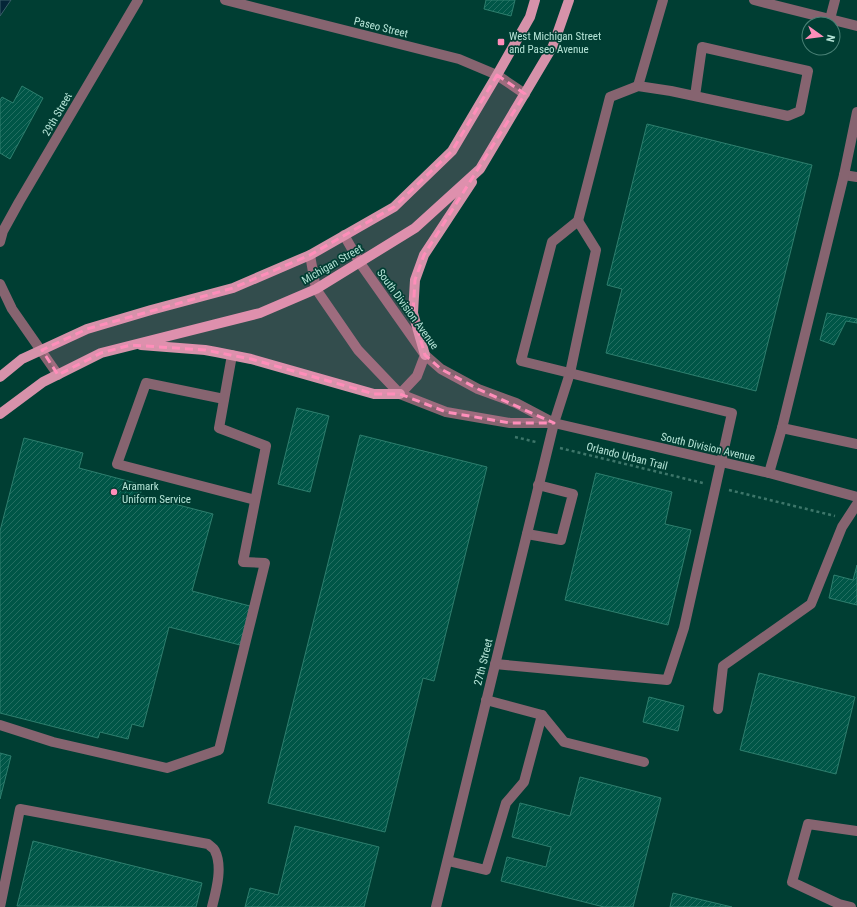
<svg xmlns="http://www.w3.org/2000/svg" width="857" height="907" font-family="'Roboto Condensed',sans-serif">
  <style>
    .water { fill: #042638; stroke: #395f68 }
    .building { fill: url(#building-hatch); stroke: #2e7f6e }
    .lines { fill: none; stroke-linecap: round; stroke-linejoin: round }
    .path { stroke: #3d766a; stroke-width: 2.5; stroke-dasharray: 3 3; stroke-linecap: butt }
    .minor { stroke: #866470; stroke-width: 10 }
    .major { stroke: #d692aa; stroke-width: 10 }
    .marked { fill: #ff8eba; fill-opacity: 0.2; stroke: #ff8eba; stroke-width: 3; stroke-dasharray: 8 5; stroke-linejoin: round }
    .poi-dot { fill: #ff8eba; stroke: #003e33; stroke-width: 1.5 }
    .labels { text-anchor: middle; stroke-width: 3.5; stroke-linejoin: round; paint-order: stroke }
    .street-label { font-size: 11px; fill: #b5e4d7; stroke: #003e33 }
    .poi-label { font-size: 11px; fill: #b5e4d7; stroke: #003e33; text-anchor: start }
  </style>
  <defs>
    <pattern id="building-hatch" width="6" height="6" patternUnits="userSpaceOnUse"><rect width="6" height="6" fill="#005647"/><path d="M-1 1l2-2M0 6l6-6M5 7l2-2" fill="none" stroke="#236e61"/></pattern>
  </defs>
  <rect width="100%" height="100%" fill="#003e33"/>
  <!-- water -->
  <polygon class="water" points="0,0 11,0 0,16"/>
  <!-- building -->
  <g class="building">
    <polygon points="486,0 515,0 511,16 484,9"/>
    <polygon points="22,86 43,98 10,159 0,153 0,100 2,97 13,103"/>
    <polygon points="647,124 812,165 756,391 606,353 622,289 607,285"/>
    <polygon points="827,313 857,319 857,323 846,321 834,345 820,340"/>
    <polygon points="297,408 329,416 310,492 278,484"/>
    <polygon points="360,435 487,467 434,681 423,678 385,832 268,803"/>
    <polygon points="24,438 83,453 79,468 143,485 140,495 213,514 192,591 250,606 240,645 169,627 143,727 132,724 128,739 100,732 98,738 0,713 0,531"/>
    <polygon points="596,473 672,492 665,524 691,530 668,625 565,600"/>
    <polygon points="857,565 857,605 829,598 834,575 853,580"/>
    <polygon points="759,673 855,697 836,774 740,750"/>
    <polygon points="649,697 684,706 678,731 643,722"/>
    <polygon points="0,753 11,756 0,799"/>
    <polygon points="580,777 661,798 633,907 604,907 501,881 507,857 546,867 551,847 512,837 520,803 570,816"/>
    <polygon points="295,826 379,847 364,907 245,907 250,888 278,895"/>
    <polygon points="33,841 202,883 196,907 17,906"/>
    <polygon points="673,893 732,907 670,907"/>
  </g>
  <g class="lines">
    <!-- path -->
    <g class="path">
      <polyline points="515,437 536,442"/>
      <polyline points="560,448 703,483"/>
      <polyline points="729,490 835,516"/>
    </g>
    <!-- minor -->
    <g class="minor">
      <polyline points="225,0 459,59 497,75 525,94"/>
      <polyline points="754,0 857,26"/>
      <polyline points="830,19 835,0"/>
      <polyline points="638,86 663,0"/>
      <polyline points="844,175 857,177"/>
      <polyline points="344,235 360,263 425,355 441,369 478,389 516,403 552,422"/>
      <polyline points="0,242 3,231 19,202 138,0"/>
      <polyline points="310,255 316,289 358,350 400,394 446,412 510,423 554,423 769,473 857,497"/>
      <polyline points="0,284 12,309 58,375"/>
      <polyline points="400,394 417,376 425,355"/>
      <polyline points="224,399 146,383 117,464 255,500"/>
      <polyline points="782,428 844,175 857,112"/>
      <polyline points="769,473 782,428 857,444"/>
      <polyline points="527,534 561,540 573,494 538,485"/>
      <polyline points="495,664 667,680 684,628 732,413 521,361 552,242 578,221 610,97 638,86 671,91 788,116 800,111 808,71 702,47 695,96"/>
      <polyline points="718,709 723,666 811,604 842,527 857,504"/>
      <polyline points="542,715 564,742 644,762"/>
      <polyline points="0,725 53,742 167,768 219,750 265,563 243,562 266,446 219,428 232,355"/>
      <polyline points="448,861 486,870 506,803 524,782 542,715 486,700"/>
      <path d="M 0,907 L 20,809 L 208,844 C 210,846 214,848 215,851 C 223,867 216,891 212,907"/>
      <polyline points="436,907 554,423 570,373 596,250 578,221"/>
      <polyline points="851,907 839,904 792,882 808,824 857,831"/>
    </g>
    <!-- major -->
    <g class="major">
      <polyline points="141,345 205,350 216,352 251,359 374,394 400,394"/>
      <polyline points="425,355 413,313 415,280 424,255 472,182"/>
      <polyline points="0,377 22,359 87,329 151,310 233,288 310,255 394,207 452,151 497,75 530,17 535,0"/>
      <polyline points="0,414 43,382 101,353 260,313 316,289 415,228 480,169 553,46 569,0"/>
    </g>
  </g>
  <!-- marked area -->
  <path class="marked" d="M 497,75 L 525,94 L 424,255 L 415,280 L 413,313 L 425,355 L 441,369 L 478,389 L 554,423 L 510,423 L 446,412 L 400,394 L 374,394 L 251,359 L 205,350 L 131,345 L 101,353 L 58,375 L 42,350 L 87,329 L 233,288 L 310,255 L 394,207 L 452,151 Z"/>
  <!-- markers -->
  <g class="poi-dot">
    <rect x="497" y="38" width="8" height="8" rx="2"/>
    <circle cx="114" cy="492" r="4"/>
  </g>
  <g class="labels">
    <!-- street labels -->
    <g class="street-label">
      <text transform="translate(381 27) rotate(14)" y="4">Paseo Street</text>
      <text transform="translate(57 114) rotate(-60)" y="4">29th Street</text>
      <text transform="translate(332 264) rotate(-30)" y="4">Michigan Street</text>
      <text transform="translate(408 309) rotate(54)" y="4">South Division Avenue</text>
      <text transform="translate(708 447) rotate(13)" y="4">South Division Avenue</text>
      <text transform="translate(627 456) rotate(14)" y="4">Orlando Urban Trail</text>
      <text transform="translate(483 662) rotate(-76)" y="4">27th Street</text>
    </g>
    <!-- poi labels -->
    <g class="poi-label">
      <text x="509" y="40">West Michigan Street<tspan x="509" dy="13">and Paseo Avenue</tspan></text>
      <text x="122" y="490">Aramark<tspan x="122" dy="13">Uniform Service</tspan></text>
    </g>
  </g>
  <!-- north arrow -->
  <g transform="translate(821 36) rotate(104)"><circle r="19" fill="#003e33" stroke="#488075"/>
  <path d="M0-3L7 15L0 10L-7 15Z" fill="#ff8eba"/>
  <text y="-6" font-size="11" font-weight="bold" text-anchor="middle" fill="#b5e4d7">N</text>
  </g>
</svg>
